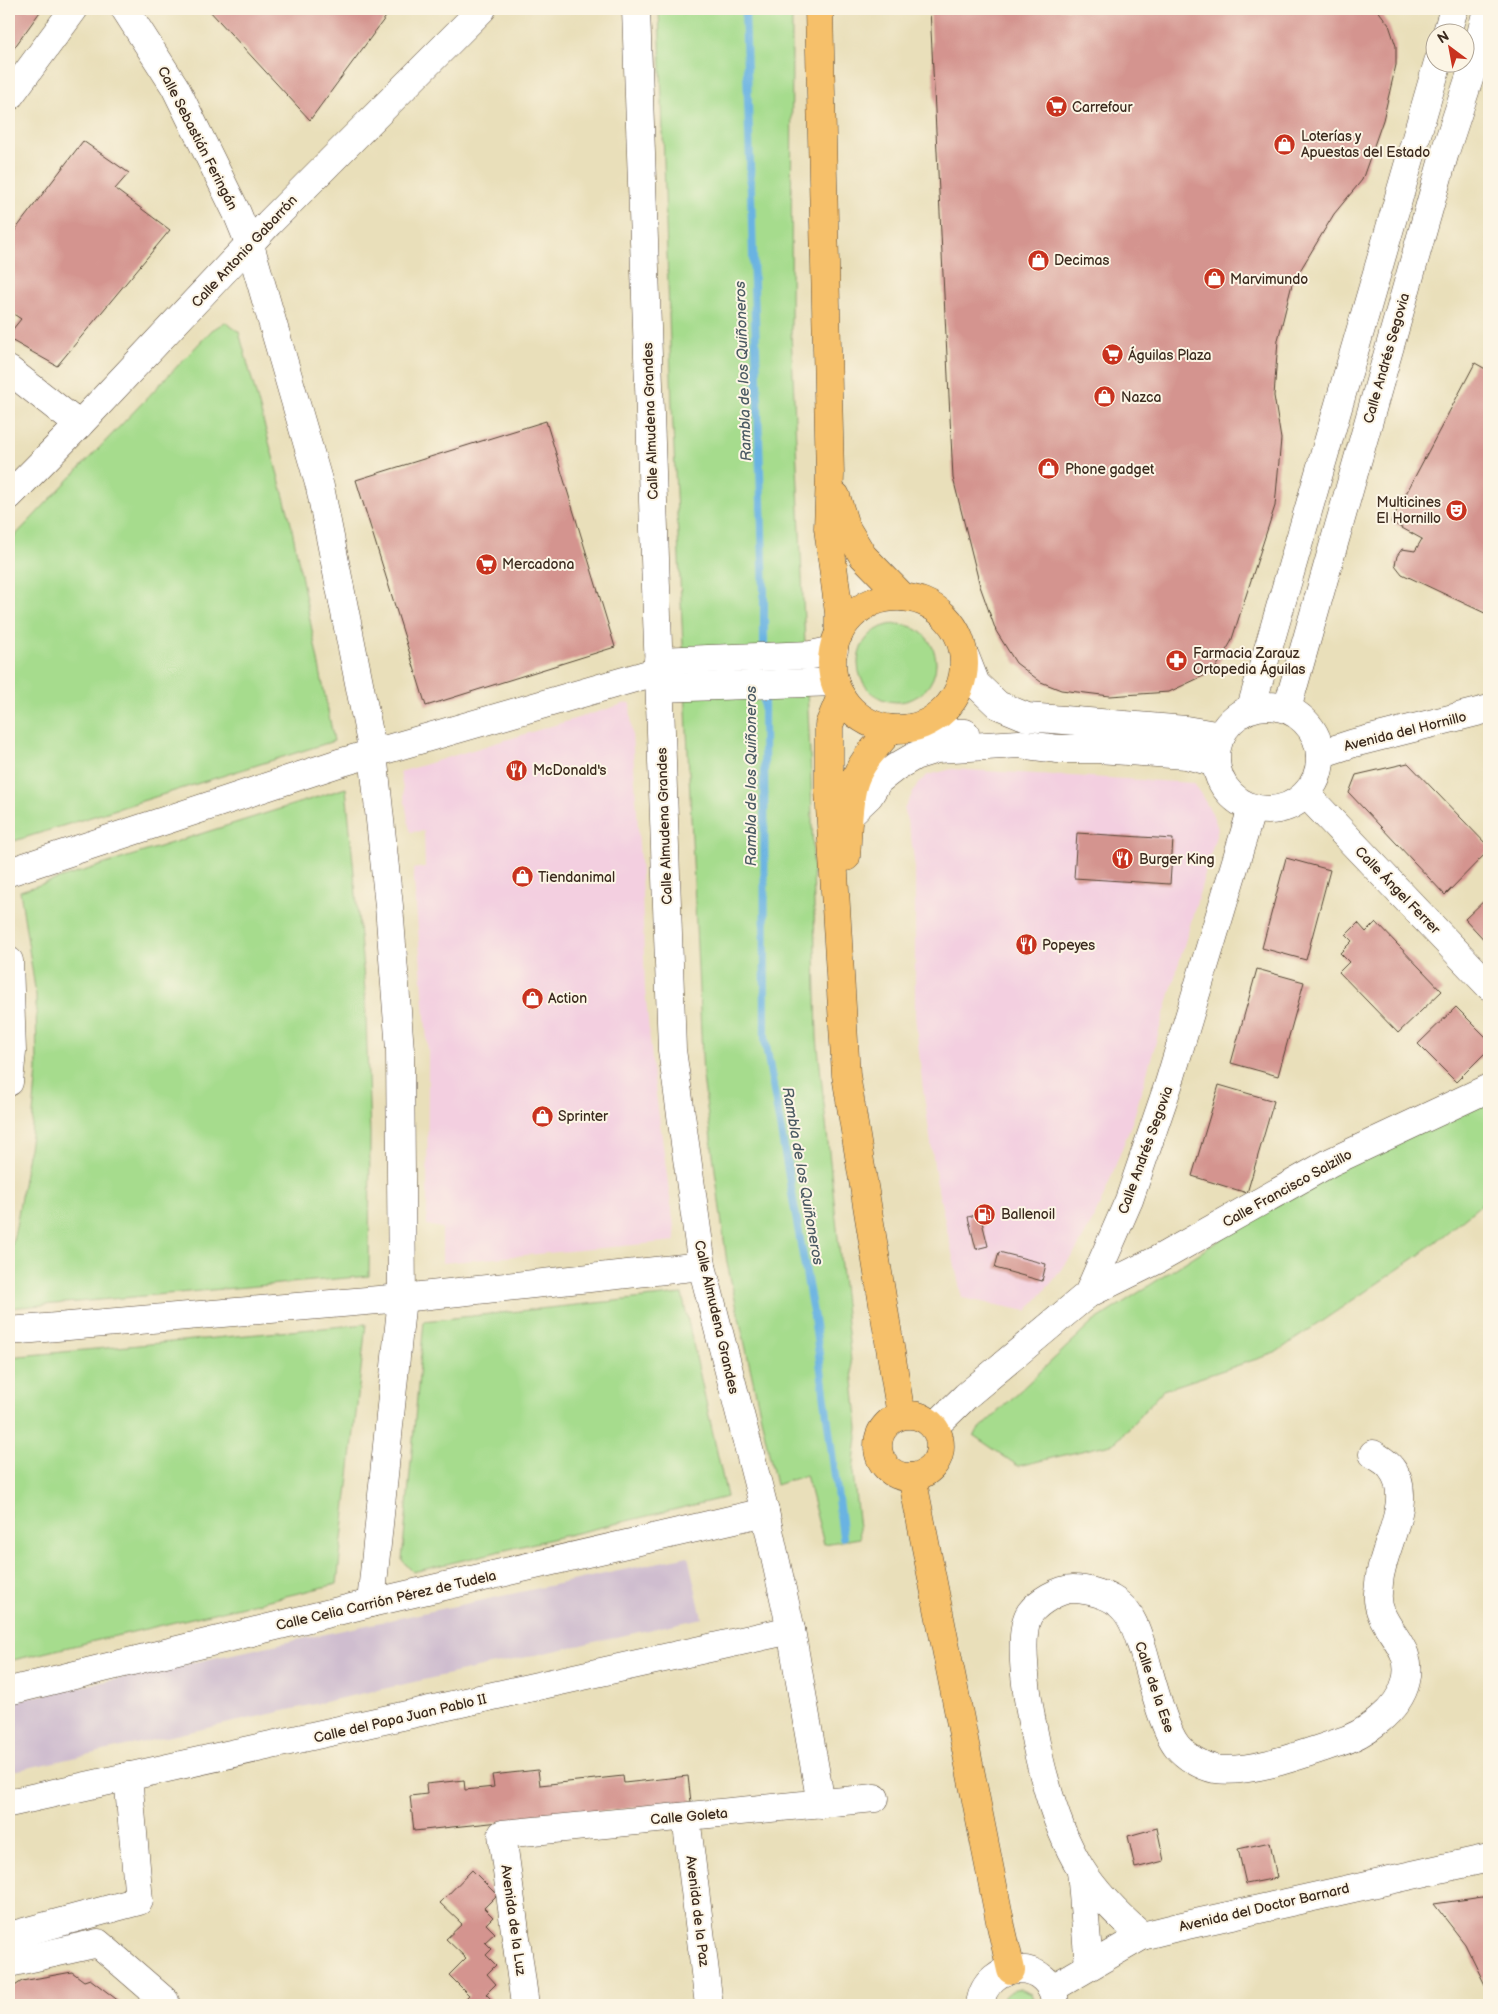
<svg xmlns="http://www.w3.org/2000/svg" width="1498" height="2014" font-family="'Balsamiq Sans',sans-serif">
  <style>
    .built { fill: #f3cfe0 }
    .industrial { fill: #cfbdcf }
    .green { fill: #a6dc8d; stroke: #708356 }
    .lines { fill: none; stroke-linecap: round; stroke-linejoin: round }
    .stream { stroke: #69b3e2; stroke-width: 8 }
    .building { fill: #d4948f }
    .minor-casing { stroke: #554535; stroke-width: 29 }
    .major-casing { stroke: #554535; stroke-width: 29 }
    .minor { stroke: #fff; stroke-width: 28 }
    .major { stroke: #f6c06b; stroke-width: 28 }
    .labels { text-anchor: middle; stroke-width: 4; stroke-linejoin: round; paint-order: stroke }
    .poi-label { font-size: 14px; fill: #3b2a1e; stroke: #fcf5e5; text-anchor: start }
    .street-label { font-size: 14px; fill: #3b2a1e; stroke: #fcf5e5 }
    .water-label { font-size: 15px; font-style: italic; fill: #4b5a63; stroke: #fcf5e5 }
  </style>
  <rect width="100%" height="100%" fill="#fcf5e5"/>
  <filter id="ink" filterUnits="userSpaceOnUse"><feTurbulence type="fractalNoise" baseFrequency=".02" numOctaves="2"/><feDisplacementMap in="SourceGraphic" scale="10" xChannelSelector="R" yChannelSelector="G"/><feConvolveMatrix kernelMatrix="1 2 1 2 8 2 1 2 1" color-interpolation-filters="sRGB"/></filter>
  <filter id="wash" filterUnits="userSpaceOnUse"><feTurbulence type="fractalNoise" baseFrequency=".0096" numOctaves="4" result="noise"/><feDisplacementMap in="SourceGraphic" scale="20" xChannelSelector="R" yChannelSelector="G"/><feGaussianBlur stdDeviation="1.12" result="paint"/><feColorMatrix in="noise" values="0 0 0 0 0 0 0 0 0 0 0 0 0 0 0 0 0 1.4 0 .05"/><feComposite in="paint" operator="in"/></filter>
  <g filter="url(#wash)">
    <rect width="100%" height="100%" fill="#e9dfba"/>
    <!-- built -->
    <g class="built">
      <polygon points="630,702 642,892 645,990 654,1079 676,1241 442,1263 442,1228 427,1225 428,1053 413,869 425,867 424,831 410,832 400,772"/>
      <polygon points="952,769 1194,783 1212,813 1218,829 1134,1117 1103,1198 1091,1224 1077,1249 1052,1282 1027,1311 962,1298 937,1185 922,1082 915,1015 915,868 911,837 904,809 919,782 928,775"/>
    </g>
    <!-- industrial -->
    <polygon class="industrial" points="688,1556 702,1618 9,1772 9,1702"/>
    <!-- green -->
    <g class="green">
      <polygon points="659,9 792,9 791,332 811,777 817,1038 858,1428 853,1472 860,1538 824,1544 806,1475 776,1485 727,1263 703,1077 672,406"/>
      <polygon points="225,322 239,332 290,519 334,741 11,842 9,834 9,542 212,330"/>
      <circle cx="897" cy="663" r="39"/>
      <polygon points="346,788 365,990 370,1134 369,1276 9,1308 9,1258 16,1227 31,1136 37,1070 36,995 20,891"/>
      <polygon points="1489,1102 1489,1198 1419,1255 1275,1353 1163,1390 1115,1443 1018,1466 973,1435 1093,1322 1261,1213 1355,1160"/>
      <polygon points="682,1294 727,1497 413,1572 402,1560 424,1321"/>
      <polygon points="366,1324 337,1584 9,1661 9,1357"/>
      <path d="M 1020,1989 L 1032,1994 L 1037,2005 L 1001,2005 C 1003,1994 1009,1991 1020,1989 Z"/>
    </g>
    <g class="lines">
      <!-- stream -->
      <g class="stream">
        <polyline points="745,9 764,593 764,651"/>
        <polyline points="764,688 765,1040 815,1324 843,1537"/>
      </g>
    </g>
    <g id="blocks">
      <!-- building -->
      <g class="building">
        <polygon points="9,9 42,9 9,55"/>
        <polygon points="208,9 383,9 388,14 310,120"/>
        <polygon points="930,9 1377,9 1389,25 1396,46 1396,65 1383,120 1362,180 1334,214 1292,284 1278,340 1274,396 1281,439 1275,506 1231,642 1214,671 1169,692 1110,696 1061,690 1041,682 1016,663 996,631 980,586 953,478"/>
        <polygon points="83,141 129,173 115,189 170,230 57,366 9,339 9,334 21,319 9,311 9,238"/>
        <polygon points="1475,363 1489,371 1489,615 1402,574 1395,565 1397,556 1402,549 1415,551 1422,539 1391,522"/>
        <polygon points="546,421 615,647 426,706 356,480"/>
        <polygon points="1408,763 1489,847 1489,850 1445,895 1349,793 1356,775"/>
        <polygon points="1077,833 1173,839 1170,884 1074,878"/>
        <polygon points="1286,858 1330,870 1306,960 1262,948"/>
        <polygon points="1489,896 1489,945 1465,919"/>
        <polygon points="1376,922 1442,991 1398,1033 1339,972 1349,962 1340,953 1352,941 1346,935 1358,923 1366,932"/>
        <polygon points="1257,969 1304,982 1278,1076 1231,1063"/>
        <polygon points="1456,1007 1489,1040 1489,1049 1456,1082 1418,1044"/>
        <polygon points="1219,1085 1274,1101 1247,1193 1192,1176"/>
        <polygon points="980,1214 988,1246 976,1249 968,1217"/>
        <polygon points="999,1252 1046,1264 1042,1281 995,1268"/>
        <polygon points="538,1770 540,1785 623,1776 624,1783 688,1776 691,1802 414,1831 410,1796 427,1794 426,1784 464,1780 465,1790 494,1787 492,1775"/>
        <polygon points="1157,1828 1164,1861 1135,1868 1128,1836"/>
        <polygon points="1270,1842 1277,1878 1246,1884 1238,1849"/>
        <polygon points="472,1870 497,1895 484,1908 493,1917 486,1924 495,1933 485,1942 492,1949 486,1955 496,1965 487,1974 496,1984 486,1994 496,2004 494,2005 459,2005 469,1995 449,1975 466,1958 446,1939 462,1924 440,1903"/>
        <polygon points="1489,1896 1489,1993 1465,1944 1434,1904"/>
        <polygon points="72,1972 84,1981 90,1979 124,2005 9,2005 9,1990 22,1981"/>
      </g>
    </g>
  </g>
  <g filter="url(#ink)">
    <use href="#blocks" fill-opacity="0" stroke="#554535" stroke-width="1"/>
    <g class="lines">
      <defs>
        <g id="minor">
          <polyline points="125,9 175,87 237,213 250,245 320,487 373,753 389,906 400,1050 402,1298 371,1603"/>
          <polyline points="636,9 672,1050 702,1266 765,1512 791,1630 821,1804"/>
          <polyline points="1447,32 1454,9"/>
          <polyline points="9,97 74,9"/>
          <polyline points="9,370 79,425"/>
          <polyline points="9,496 79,425 269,223 482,9"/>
          <polyline points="965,656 976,684 998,705 1027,717 1186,730 1221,736"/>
          <polyline points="658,661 811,655 834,650"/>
          <polyline points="660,688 835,682"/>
          <circle cx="1268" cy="758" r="52"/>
          <polyline points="1251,708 1438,62"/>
          <polyline points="1287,709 1445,152 1474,64 1487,9"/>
          <polyline points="910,728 934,732 965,733"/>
          <polyline points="1320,754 1354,743 1489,709"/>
          <polyline points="1306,794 1489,986"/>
          <polyline points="850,814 869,796 878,781 896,767 915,756 937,749 1019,744 1058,749 1098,749 1186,755 1216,763"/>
          <polyline points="9,872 339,763 659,671"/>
          <polyline points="9,961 12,1052 9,1082"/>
          <polyline points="1088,1294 1157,1260 1331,1162 1489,1088"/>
          <polyline points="9,1331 402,1298 702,1266"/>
          <polyline points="934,1427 966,1396 1088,1294 1129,1200 1169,1083 1252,808"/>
          <polyline points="9,1691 371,1603 765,1512"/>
          <polyline points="9,1803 791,1630"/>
          <polyline points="686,1817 709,2005"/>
          <polyline points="1081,1870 1089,1966"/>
          <polyline points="9,1936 139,1901 128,1776"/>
          <path d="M 1142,1936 C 1119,1916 1097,1895 1081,1869 C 1065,1843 1053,1810 1045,1780 C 1036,1750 1012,1638 1030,1613 C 1038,1602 1059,1589 1073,1589 C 1087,1589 1110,1595 1120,1605 C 1133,1616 1138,1635 1143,1650 C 1150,1674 1163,1729 1177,1746 C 1186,1757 1201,1766 1215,1769 C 1250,1774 1303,1754 1337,1743 C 1364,1735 1399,1711 1406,1681 C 1416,1644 1375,1628 1378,1593 C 1379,1586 1379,1578 1381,1571 C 1387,1540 1414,1496 1391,1468 C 1387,1462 1379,1458 1373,1454"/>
          <polyline points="9,1963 98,1943 165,2001 166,2005"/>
          <polyline points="1051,1989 1142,1936 1178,1927 1489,1858"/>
          <polyline points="525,2005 502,1834 875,1798"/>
          <path d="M 980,2005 C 986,1957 1053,1958 1055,2005"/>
        </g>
        <g id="major">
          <polyline points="819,9 830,475 828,528 839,613 839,634"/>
          <polyline points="836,496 845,526 863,556 903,597"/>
          <circle cx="898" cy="663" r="66"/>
          <polyline points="841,696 829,725 829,790 846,1075 901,1415"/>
          <path d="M 846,857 C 848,834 847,800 855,779 C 862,760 878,745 891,729"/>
          <circle cx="909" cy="1446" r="31"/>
          <polyline points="912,1477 1001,1926 1011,1970"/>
        </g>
      </defs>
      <!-- minor casing -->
      <use href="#minor" class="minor-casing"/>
      <!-- major casing -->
      <use href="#major" class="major-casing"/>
      <!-- minor -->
      <use href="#minor" class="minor"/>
      <!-- major -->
      <use href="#major" class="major"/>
    </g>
  </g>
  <!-- icons -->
  <defs>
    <symbol id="supermarket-disc" viewBox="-11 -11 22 22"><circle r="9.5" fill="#c8321e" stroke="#fcf5e5"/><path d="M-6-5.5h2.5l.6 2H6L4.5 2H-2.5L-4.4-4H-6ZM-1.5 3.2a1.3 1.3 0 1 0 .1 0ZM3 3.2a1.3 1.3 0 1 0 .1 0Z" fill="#fff"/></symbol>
    <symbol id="shop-disc" viewBox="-11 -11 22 22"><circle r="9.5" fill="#c8321e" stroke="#fcf5e5"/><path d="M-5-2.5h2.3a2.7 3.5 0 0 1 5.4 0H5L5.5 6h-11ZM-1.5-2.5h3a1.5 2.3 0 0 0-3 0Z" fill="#fff"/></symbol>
    <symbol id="theatre-disc" viewBox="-11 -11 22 22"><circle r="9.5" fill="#c8321e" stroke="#fcf5e5"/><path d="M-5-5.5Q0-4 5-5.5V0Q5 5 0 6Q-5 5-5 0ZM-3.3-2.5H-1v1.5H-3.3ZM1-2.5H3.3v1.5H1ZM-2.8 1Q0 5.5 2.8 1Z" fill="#fff"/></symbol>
    <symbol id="pharmacy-disc" viewBox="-11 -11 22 22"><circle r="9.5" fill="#c8321e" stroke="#fcf5e5"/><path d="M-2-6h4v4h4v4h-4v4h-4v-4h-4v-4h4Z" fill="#fff"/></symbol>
    <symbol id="restaurant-disc" viewBox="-11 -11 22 22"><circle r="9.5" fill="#c8321e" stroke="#fcf5e5"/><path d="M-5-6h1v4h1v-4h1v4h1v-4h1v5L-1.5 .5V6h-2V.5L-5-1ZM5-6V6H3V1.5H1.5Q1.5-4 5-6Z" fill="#fff"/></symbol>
    <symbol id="fuel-disc" viewBox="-11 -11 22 22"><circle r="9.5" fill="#c8321e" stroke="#fcf5e5"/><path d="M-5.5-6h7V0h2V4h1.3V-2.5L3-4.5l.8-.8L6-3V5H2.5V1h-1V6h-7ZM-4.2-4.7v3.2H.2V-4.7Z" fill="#fff"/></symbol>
  </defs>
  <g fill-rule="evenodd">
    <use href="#supermarket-disc" x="1044" y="94" width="25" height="25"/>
    <use href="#shop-disc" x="1272" y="132" width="25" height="25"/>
    <use href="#shop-disc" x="1026" y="248" width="25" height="25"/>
    <use href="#shop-disc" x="1202" y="266" width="25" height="25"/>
    <use href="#supermarket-disc" x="1100" y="342" width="25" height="25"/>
    <use href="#shop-disc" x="1092" y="384" width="25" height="25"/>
    <use href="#shop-disc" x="1036" y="456" width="25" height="25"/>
    <use href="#theatre-disc" x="1444" y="498" width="25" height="25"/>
    <use href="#supermarket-disc" x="474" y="552" width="25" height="25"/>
    <use href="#pharmacy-disc" x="1164" y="648" width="25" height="25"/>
    <use href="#restaurant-disc" x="504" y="758" width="25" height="25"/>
    <use href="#restaurant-disc" x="1110" y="846" width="25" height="25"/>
    <use href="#shop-disc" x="510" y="864" width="25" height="25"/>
    <use href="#restaurant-disc" x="1014" y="932" width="25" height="25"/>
    <use href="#shop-disc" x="520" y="986" width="25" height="25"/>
    <use href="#shop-disc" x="530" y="1104" width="25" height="25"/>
    <use href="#fuel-disc" x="972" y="1202" width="25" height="25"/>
  </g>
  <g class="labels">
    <!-- poi labels -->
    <g class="poi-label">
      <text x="1072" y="112">Carrefour</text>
      <text x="1301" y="141">Loterías y<tspan x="1301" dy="16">Apuestas del Estado</tspan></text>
      <text x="1054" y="265">Decimas</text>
      <text x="1230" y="284">Marvimundo</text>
      <text x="1128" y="360">Águilas Plaza</text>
      <text x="1121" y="402">Nazca</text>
      <text x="1065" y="474">Phone gadget</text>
      <text x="1441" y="507" text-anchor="end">Multicines<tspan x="1441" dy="16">El Hornillo</tspan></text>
      <text x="502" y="569">Mercadona</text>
      <text x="1193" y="658">Farmacia Zarauz<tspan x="1193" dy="16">Ortopedia Águilas</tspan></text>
      <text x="533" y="775">McDonald's</text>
      <text x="1139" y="864">Burger King</text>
      <text x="538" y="882">Tiendanimal</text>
      <text x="1042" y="950">Popeyes</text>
      <text x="548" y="1003">Action</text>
      <text x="558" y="1121">Sprinter</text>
      <text x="1001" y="1219">Ballenoil</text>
    </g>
    <!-- street labels -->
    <g class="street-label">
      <text transform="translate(198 138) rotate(63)" y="5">Calle Sebastián Feringán</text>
      <text transform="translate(244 251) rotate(-47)" y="5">Calle Antonio Gabarrón</text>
      <text transform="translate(1386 358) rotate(-74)" y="5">Calle Andrés Segovia</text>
      <text transform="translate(650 421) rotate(-92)" y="5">Calle Almudena Grandes</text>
      <text transform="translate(1405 731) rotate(-14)" y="5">Avenida del Hornillo</text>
      <text transform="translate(664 826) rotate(-92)" y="5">Calle Almudena Grandes</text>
      <text transform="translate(1398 890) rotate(46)" y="5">Calle Ángel Ferrer</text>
      <text transform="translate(1145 1150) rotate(-70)" y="5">Calle Andrés Segovia</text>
      <text transform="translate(1287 1188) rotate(-29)" y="5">Calle Francisco Salzillo</text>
      <text transform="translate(717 1317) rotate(77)" y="5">Calle Almudena Grandes</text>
      <text transform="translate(386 1600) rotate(-13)" y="5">Calle Celia Carrión Pérez de Tudela</text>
      <text transform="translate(1155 1687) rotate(71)" y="5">Calle de la Ese</text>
      <text transform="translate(400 1718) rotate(-13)" y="5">Calle del Papa Juan Pablo II</text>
      <text transform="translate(689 1816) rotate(-5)" y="5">Calle Goleta</text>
      <text transform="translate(1264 1907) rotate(-13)" y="5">Avenida del Doctor Barnard</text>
      <text transform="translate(698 1911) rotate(83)" y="5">Avenida de la Paz</text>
      <text transform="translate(514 1920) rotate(82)" y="5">Avenida de la Luz</text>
    </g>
    <!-- water labels -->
    <g class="water-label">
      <text transform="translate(743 371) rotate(-92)" y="5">Rambla de los Quiñoneros</text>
      <text transform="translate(751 776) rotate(-90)" y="5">Rambla de los Quiñoneros</text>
      <text transform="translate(803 1176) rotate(80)" y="5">Rambla de los Quiñoneros</text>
    </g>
  </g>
  <!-- margin -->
  <rect width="1498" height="2014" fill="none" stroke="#fcf5e5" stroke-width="30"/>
  <!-- north arrow -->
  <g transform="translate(1450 48) rotate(328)"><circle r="24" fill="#fcf5e5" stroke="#afa495"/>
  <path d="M0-4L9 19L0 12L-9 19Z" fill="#c8321e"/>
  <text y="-8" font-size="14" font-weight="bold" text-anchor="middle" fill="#3b2a1e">N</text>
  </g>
</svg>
